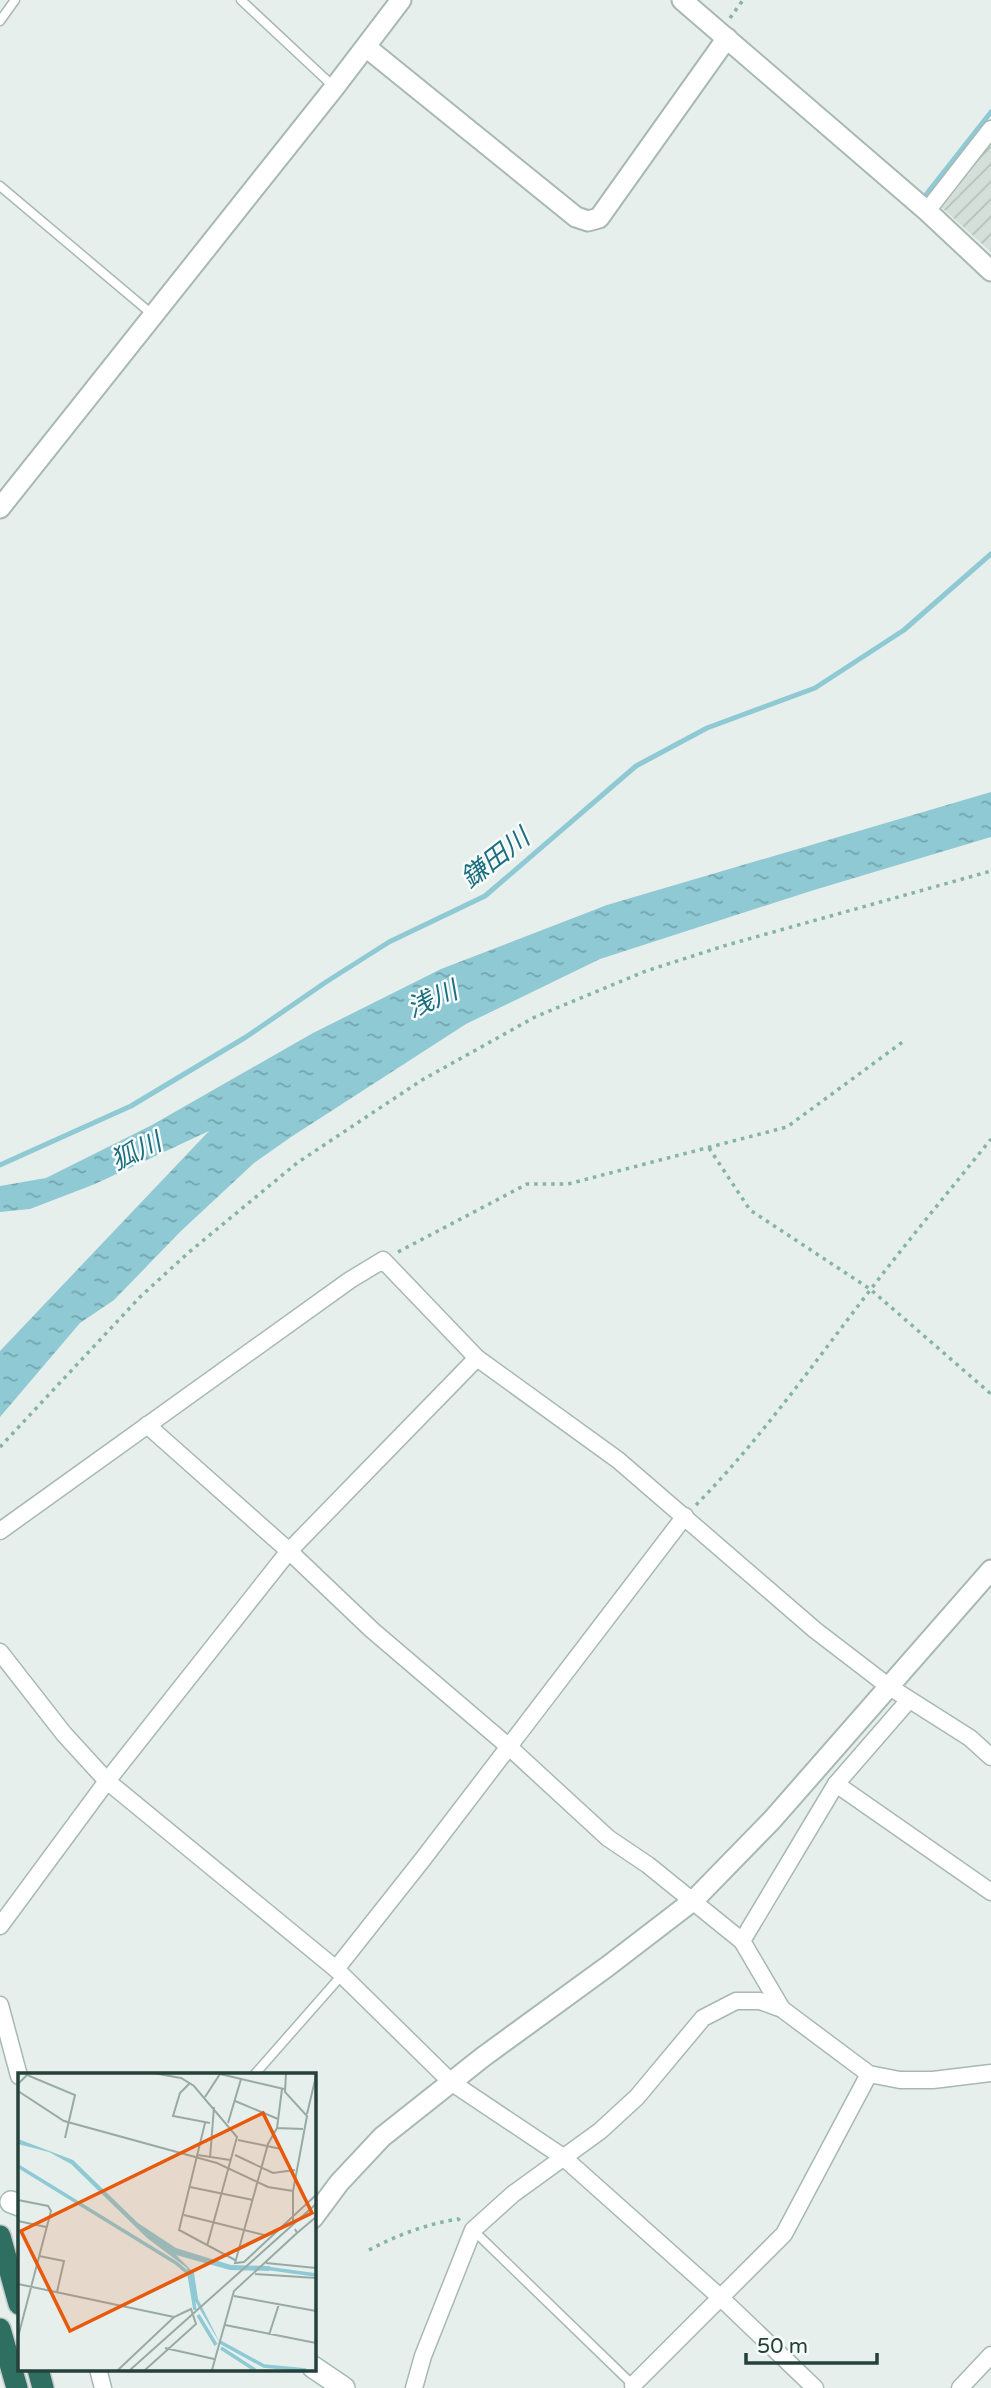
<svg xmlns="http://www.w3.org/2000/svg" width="991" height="2388" font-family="'Varela Round','Noto Sans JP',sans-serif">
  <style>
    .industrial { fill: url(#industrial-furrows) }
    .water { fill: url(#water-ripples) }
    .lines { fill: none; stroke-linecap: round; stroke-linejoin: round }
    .stream { stroke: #8ec9d4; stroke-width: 5 }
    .service-casing { stroke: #a8b8b2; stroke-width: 11 }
    .minor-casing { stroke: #a8b8b2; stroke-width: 19 }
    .tertiary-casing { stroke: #a8b8b2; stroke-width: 23 }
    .secondary-casing { stroke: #a4bbb3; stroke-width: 24 }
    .motorway-casing { stroke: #c2cac8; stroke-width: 24 }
    .path { stroke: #86b3a5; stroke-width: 3.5; stroke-dasharray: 3.5 5; stroke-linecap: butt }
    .service { stroke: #fff; stroke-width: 8 }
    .minor { stroke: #fff; stroke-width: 16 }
    .tertiary { stroke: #fff; stroke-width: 19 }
    .secondary { stroke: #fff; stroke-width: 21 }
    .motorway { stroke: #2f6f62; stroke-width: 21 }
    .labels { text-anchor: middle; stroke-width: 5; stroke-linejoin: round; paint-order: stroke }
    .water-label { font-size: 26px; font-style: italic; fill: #1c6f80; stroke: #f7fbf9 }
    .inset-river { fill: none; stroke: #8ec9d4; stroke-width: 3.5 }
    .inset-road { fill: none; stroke: #98aaa4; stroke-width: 2 }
    .view { fill: #e8590c; fill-opacity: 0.15; stroke: #e8590c; stroke-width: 3.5 }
    .inset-edge { fill: none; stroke: #24423a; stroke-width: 3.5 }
  </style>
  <defs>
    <pattern id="industrial-furrows" width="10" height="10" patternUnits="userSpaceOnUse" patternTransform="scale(1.75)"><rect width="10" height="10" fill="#d4dfda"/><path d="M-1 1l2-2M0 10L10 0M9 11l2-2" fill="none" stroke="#b6c1bc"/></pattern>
    <pattern id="water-ripples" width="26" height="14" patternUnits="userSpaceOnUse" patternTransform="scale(1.75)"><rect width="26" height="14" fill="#8ec9d4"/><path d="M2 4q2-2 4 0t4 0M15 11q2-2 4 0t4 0" fill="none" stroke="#74a5ad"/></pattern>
  </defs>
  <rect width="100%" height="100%" fill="#e6efeb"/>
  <!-- industrial -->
  <polygon class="industrial" points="991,142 991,252 940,206"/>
  <!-- water -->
  <polygon class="water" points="991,792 991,837 814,890 600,959 466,1024 291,1137 254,1163 181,1231 114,1300 80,1323 0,1417 0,1351 209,1131 95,1184 30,1209 0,1212 0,1186 46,1178 152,1125 313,1033 441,969 607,905"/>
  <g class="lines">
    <!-- stream -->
    <g class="stream">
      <polyline points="925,196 991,112"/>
      <polyline points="0,1165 131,1106 246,1037 326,982 389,942 485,896 636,766 707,728 815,688 904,630 991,554"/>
    </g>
    <defs>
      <g id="service">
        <polyline points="241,0 333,86"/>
        <polyline points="0,21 15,0"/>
        <polyline points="0,186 153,315"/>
        <polyline points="254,2075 342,1975"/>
        <polyline points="473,2230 633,2385"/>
      </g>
      <g id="minor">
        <polyline points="927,211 991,129"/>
        <polyline points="147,1425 289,1551 372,1630 508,1746 608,1838 648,1865 742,1941 782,2009"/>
        <polyline points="0,1531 350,1280 383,1260 477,1358 618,1460 815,1630 888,1686 970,1738 991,1757"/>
        <polyline points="0,1652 64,1734 107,1781 336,1969 451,2082 563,2157 721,2298 815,2388"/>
        <polyline points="836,1784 991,1892"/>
        <polyline points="0,1926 107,1781 289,1551 477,1358"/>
        <polyline points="742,1941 836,1784 909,1700"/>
        <polyline points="336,1969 423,1859 685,1516"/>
        <polyline points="0,2005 19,2076"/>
        <polyline points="98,2369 103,2388"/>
        <polyline points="633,2385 784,2234 869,2074"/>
        <polyline points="414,2388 423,2356 473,2230 513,2194 600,2131 637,2097 703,2018 736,2001 760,2001 782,2009 869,2074 900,2080 933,2080 991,2073"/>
        <polyline points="960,2388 991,2355"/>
      </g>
      <g id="tertiary">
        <polyline points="682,0 927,211 991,271"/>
        <polyline points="366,47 576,217 588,221 599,218 727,38"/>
        <polyline points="0,508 334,88 401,0"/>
        <polyline points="313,2218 339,2183 382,2137 483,2057 608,1966 694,1900 772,1820 991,1570"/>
      </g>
      <g id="secondary">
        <polyline points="11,2202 19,2205"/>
        <polyline points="313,2367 344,2388"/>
      </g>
      <g id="motorway">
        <polyline points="0,2236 19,2304"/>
        <polyline points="0,2329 17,2388"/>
        <polyline points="38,2369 43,2388"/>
      </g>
    </defs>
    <!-- service casing -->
    <use href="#service" class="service-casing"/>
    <!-- minor casing -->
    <use href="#minor" class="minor-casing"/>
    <!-- tertiary casing -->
    <use href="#tertiary" class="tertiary-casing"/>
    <!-- secondary casing -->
    <use href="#secondary" class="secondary-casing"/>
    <!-- motorway casing -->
    <use href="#motorway" class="motorway-casing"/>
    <!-- path -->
    <g class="path">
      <polyline points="730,18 743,0"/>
      <polyline points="709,1148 750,1210 870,1289 991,1394"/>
      <polyline points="398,1252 527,1184 568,1184 787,1127 904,1041"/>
      <polyline points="0,1447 140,1297 188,1253 297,1163 422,1080 535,1017 646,971 727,945 991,871"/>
      <path d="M 696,1505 C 756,1444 806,1374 858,1306 C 901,1249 946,1195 991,1139"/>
      <path d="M 369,2250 C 397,2235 427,2224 458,2219 L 462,2222"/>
    </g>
    <!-- service -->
    <use href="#service" class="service"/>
    <!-- minor -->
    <use href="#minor" class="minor"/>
    <!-- tertiary -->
    <use href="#tertiary" class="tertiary"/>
    <!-- secondary -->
    <use href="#secondary" class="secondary"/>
    <!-- motorway -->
    <use href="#motorway" class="motorway"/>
  </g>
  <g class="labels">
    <!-- water labels -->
    <g class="water-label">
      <text transform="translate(495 858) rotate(-38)" y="9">鎌田川</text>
      <text transform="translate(432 999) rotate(-24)" y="9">浅川</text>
      <text transform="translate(136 1151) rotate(-25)" y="9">狐川</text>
    </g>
  </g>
  <!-- overview -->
  <g transform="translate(18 2073)">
    <rect width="298" height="298" fill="#e6efeb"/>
    <path d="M 0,66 L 55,87 L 120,150 L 158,175 L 213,192 L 252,193 L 251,198 L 212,197 L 158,182 L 176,200 L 180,226 L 203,272 L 177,228 L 169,195 L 129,165 L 53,91 L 31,79 L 0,71 Z" fill="#8ec9d4"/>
    <path class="inset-river" d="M 0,93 L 158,190 L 171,201 L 177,237M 247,195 L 298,202M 180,242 L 198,272M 202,269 L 246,293 L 288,297M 203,275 L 237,297"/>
    <path class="inset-road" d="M 135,0 L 163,5 L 176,13 L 219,64 L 189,173M 268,0 L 267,19 L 289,43 L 275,118 L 275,148M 0,11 L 9,2 L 57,22 L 47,65M 171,11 L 162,20 L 155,43 L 192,50M 264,16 L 259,55 L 285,56M 0,18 L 46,48 L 199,90 L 250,114 L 275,118M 187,24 L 202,1 L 266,16M 217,28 L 260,46M 289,41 L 298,3M 187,50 L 161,157 L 217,187M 210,50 L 223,6M 259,55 L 250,71 L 217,190 L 226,189 L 298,122M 220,67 L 263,76M 180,82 L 212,87M 217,82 L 255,100 L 277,97M 192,85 L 196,34M 172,114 L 235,127M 0,127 L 30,133 L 33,138 L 0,264M 166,142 L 250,163M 0,148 L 28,154M 279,160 L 298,144M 21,183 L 46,188 L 39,219M 248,190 L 298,195M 237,201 L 298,205M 0,211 L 156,244M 216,223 L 298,238M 207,252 L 298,270M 251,262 L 261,231M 147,275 L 196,286M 100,297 L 156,244 L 173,236 L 178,251 L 127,297M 112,297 L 298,131M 194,297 L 216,218 L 279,160 L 277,156"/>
    <path class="view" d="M 245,40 L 294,140 L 52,258 L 3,158 Z"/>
    <rect width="298" height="298" class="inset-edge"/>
  </g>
  <!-- scale -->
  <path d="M746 2353v10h131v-10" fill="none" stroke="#24423a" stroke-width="3.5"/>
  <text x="757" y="2353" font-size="21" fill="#24423a" stroke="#f7fbf9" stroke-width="5" paint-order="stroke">50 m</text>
</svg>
